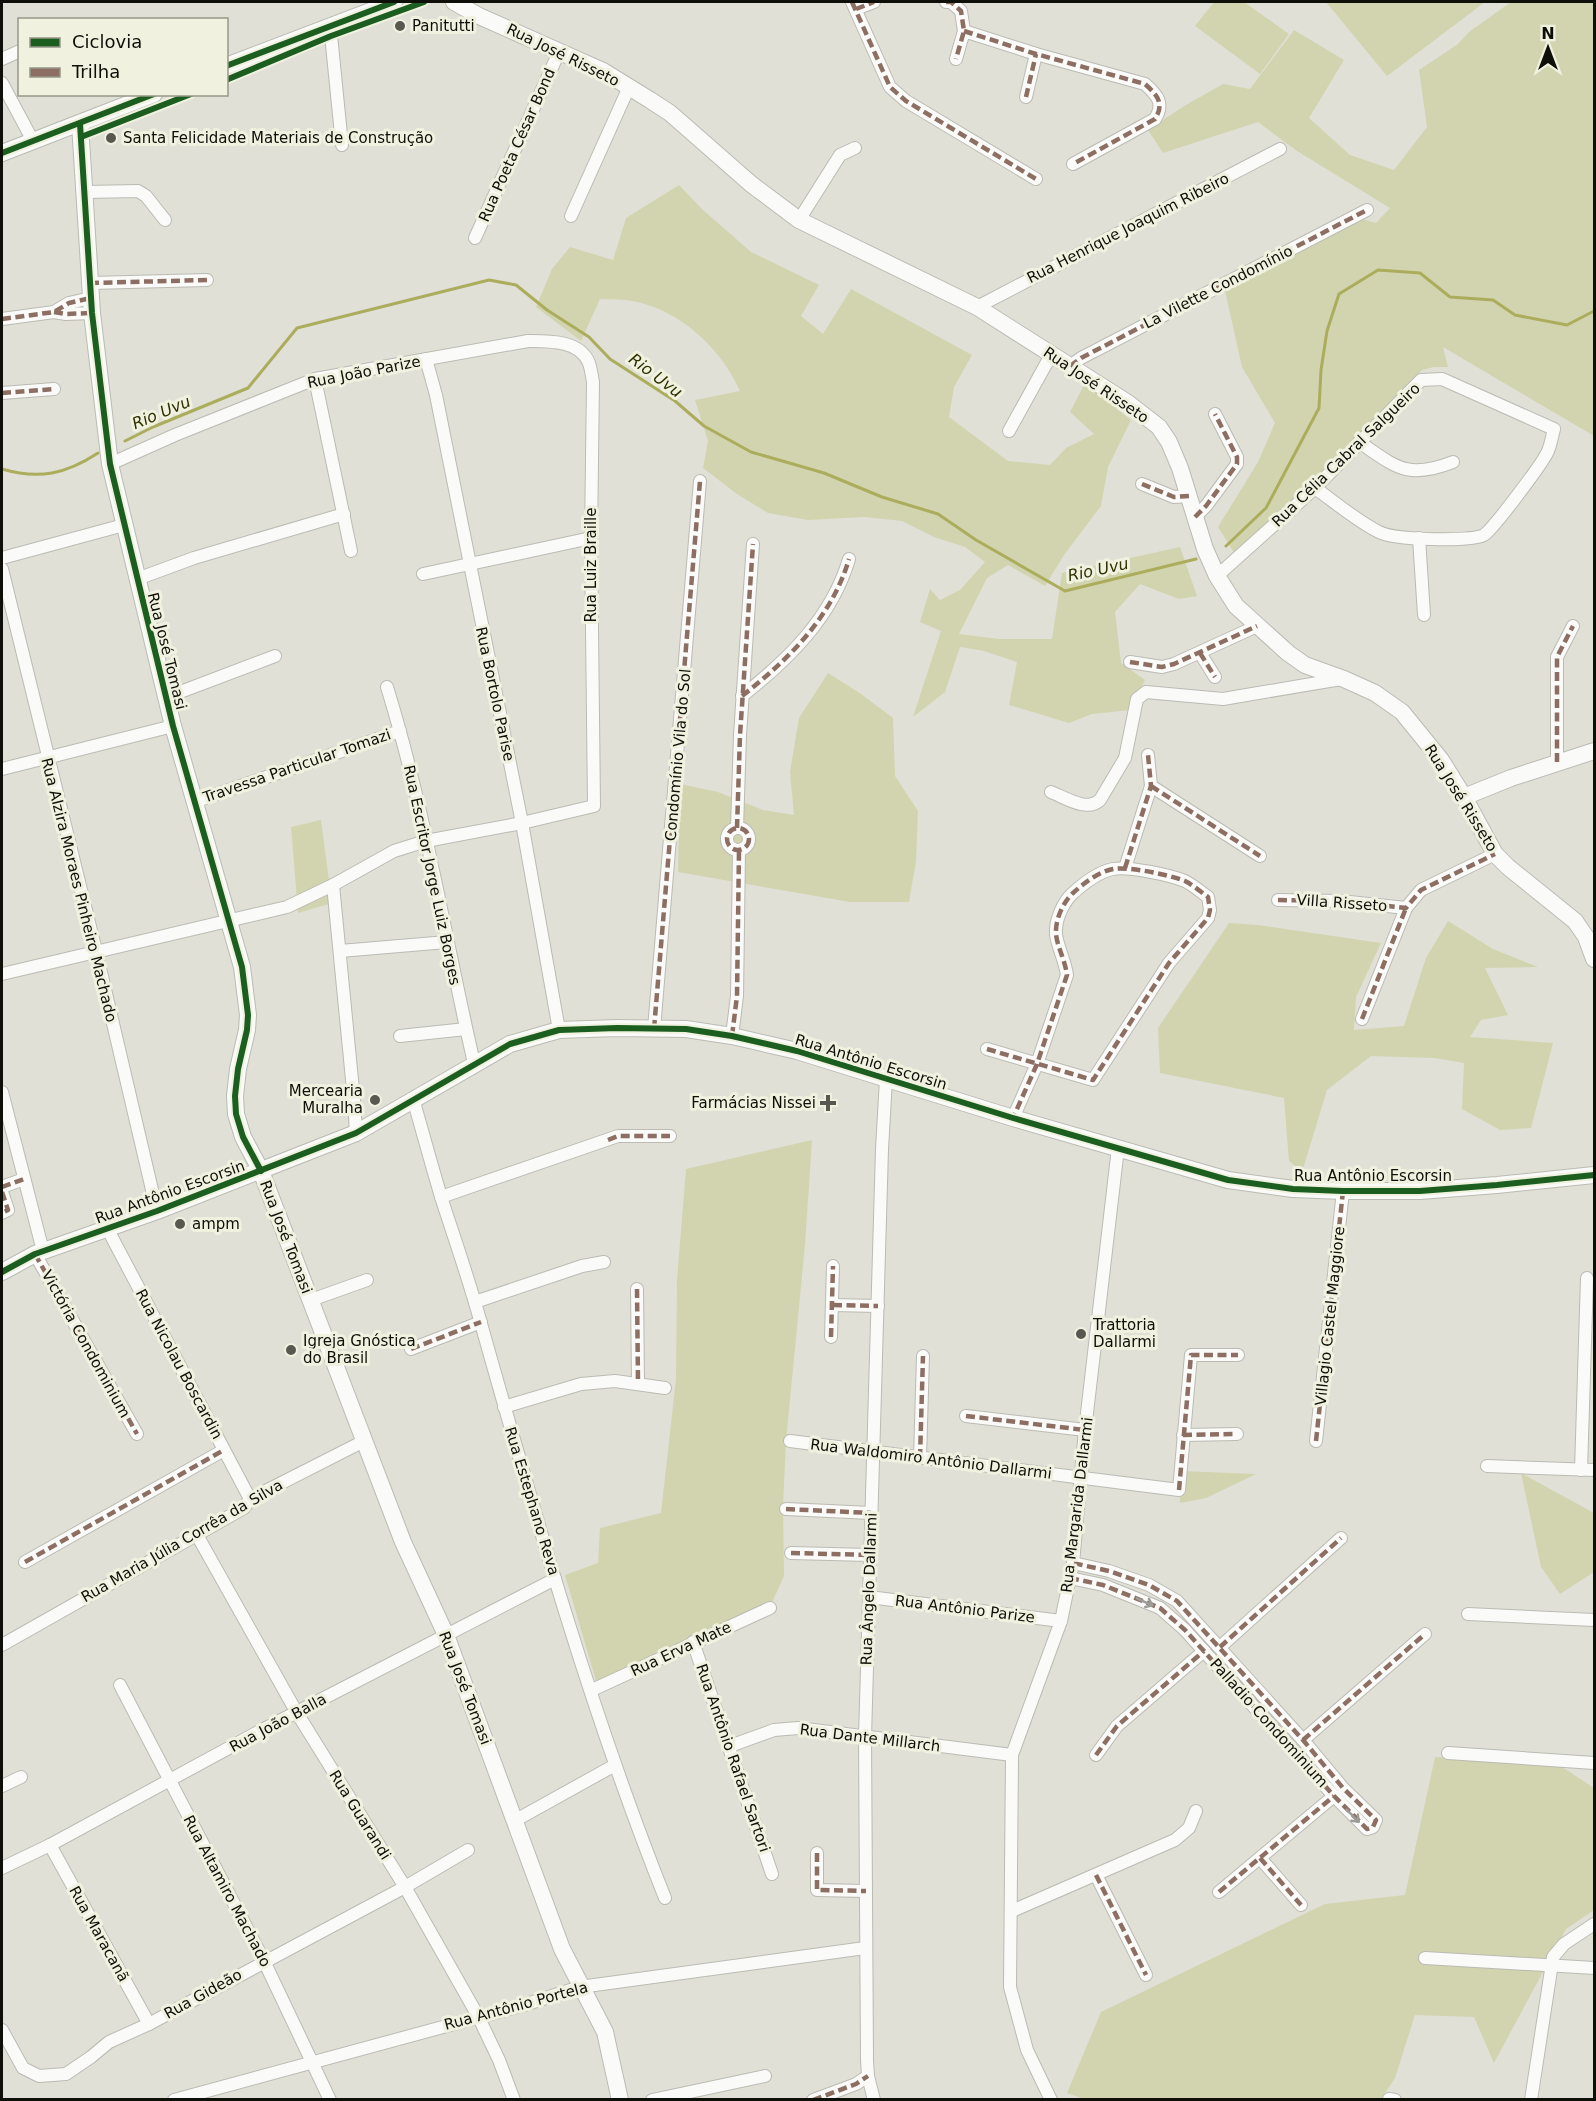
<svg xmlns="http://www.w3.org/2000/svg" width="1596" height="2101" font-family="'DejaVu Sans',sans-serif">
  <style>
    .green { fill: #d2d4af }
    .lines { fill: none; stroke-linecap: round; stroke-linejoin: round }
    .stream { stroke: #acad5c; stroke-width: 3 }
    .street-casing { stroke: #babbb3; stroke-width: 14 }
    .secondary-casing { stroke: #babbb3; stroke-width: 18 }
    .street { stroke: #fafaf9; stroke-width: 12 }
    .secondary { stroke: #fafaf9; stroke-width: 16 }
    .quiet { stroke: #8d6e63; stroke-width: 4.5; stroke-dasharray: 9 4.5; stroke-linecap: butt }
    .cycleway-casing { stroke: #f0f2df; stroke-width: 10 }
    .cycleway { stroke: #1b5e20; stroke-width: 6 }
    .oneway { stroke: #9c9c99 }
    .poi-dot { fill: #585851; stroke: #f0f2df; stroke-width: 2 }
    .labels { text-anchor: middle; stroke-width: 6; stroke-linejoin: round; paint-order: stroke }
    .poi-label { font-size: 15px; fill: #0f0f09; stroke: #f0f2df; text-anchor: start }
    .street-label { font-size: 15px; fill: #0f0f09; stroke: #f0f2df }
    .water-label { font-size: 16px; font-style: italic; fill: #303001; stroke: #f0f2df }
  </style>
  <rect width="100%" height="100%" fill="#e0e0d6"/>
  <!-- green -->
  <g class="green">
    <polygon points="1214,2 1244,2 1289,34 1260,74 1195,26"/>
    <polygon points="1326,2 1485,2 1387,76"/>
    <polygon points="1511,2 1594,2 1594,436 1443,347 1448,367 1434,367 1422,370 1273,522 1235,554 1218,527 1258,462 1275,423 1242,367 1224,286 1362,219 1376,223 1390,208 1297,151 1258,122 1163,153 1148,130 1184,106 1223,84 1250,89 1294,30 1344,60 1309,118 1350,155 1394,170 1427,127 1419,70 1458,44 1469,32"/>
    <path d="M 679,185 L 703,210 L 751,252 L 819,285 L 801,316 L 823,334 L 851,289 L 972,355 L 954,387 L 949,417 L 1008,461 L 1050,465 L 1066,448 L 1094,434 L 1070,412 L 1085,383 L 1131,420 L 1108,467 L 1101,506 L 1064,555 L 1045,586 L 1008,565 L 987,578 L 959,634 L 999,639 L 1052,639 L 1062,573 L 1180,547 L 1197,596 L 1179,599 L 1140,584 L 1115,612 L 1121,663 L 1145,680 L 1130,710 L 1092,714 L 1069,723 L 1009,705 L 1017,662 L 984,651 L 960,647 L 945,692 L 913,717 L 941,631 L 920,622 L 930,589 L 940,600 L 960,590 L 985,562 L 965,547 L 934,537 L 902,521 L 864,517 L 808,520 L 768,513 L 737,494 L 703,468 L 708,441 L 695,400 L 740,391 C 721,348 679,309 632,301 C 622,299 610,300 600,299 L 581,341 L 536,307 L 552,269 L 570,247 L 613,260 L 626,218 Z"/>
    <polygon points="828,673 861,694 893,718 895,776 918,811 916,861 909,902 850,902 678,872 680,784 718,792 763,810 794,815 790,772 799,718"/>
    <polygon points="321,820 332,903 298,913 291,827"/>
    <polygon points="1448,921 1493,949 1538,967 1485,968 1508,1015 1481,1020 1470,1037 1553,1043 1531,1128 1500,1130 1462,1109 1464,1063 1434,1058 1371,1056 1327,1090 1302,1172 1289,1161 1284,1098 1160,1073 1158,1028 1229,923 1258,925 1381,943 1356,997 1354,1030 1404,1026 1426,958"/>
    <polygon points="812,1140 805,1245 786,1441 783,1505 784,1576 770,1607 597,1684 565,1575 598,1563 600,1528 661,1513 676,1379 677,1280 686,1169"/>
    <polygon points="1180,1471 1256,1474 1206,1498 1180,1503"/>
    <polygon points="1521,1473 1594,1513 1594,1572 1560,1594 1541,1567"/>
    <polygon points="1435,1757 1559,1765 1594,1788 1594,1910 1566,1929 1494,2063 1474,2017 1415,2015 1395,2078 1381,2099 1087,2100 1067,2093 1101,2012 1325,1904 1405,1895"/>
  </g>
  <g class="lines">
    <!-- stream -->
    <g class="stream">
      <polyline points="125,441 153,427 248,388 297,328 489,280 516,285 547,310 589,337 610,359 675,401 704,426 751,452 824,473 882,497 938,514 976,540 1065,591 1196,559"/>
      <path d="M 2,469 C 39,480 66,474 98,453"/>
      <polyline points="1226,546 1266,508 1319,408 1321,370 1327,331 1339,294 1378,270 1420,273 1450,297 1493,300 1515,315 1567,325 1594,311"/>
    </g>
    <defs>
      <g id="street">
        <polyline points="852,2 890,87 906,101 1036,179"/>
        <polyline points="946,2 951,2 961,11 964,31 956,59"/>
        <polyline points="856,9 874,2"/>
        <polyline points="330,25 342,145"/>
        <path d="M 964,31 L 1036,54 L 1145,84 C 1157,95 1165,103 1155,119 L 1073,164"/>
        <polyline points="2,59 20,51"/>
        <polyline points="2,83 33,141"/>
        <polyline points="1026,97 1036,54"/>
        <polyline points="85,192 138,191 146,196 165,220"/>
        <polyline points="571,216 629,87"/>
        <polyline points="799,220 840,155 855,148"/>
        <polyline points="475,238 559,52"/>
        <polyline points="90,283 207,280"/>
        <polyline points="977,307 1280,149"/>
        <polyline points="54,312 66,314 92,313"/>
        <polyline points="2,319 54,312 69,303 91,298"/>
        <polyline points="426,359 436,395 522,823 559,1030"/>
        <polyline points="1070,366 1081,358 1367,210"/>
        <polyline points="315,379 351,551"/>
        <polyline points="2,393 54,389"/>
        <polyline points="1009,431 1051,355"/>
        <path d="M 1359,442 C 1396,467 1407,480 1453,462"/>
        <polyline points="1142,484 1174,497 1189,496"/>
        <polyline points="1195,517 1206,506 1237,464 1237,457 1215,414"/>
        <polyline points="1419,538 1424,615"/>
        <polyline points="2,558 124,525"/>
        <polyline points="2,569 96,951 157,1211"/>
        <polyline points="423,574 591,538"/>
        <path d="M 1217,576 L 1315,488 L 1421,380 L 1442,379 L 1554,429 C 1552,436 1551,444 1548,451 C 1543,463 1493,529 1484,535 C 1470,542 1394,540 1379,532 C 1357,521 1336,503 1315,488"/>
        <polyline points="137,579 194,558 344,514"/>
        <polyline points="1200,653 1215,677"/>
        <polyline points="1130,662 1162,667 1174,664 1257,626"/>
        <path d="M 387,687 C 425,810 445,938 474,1063"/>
        <path d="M 742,696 C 789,659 832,617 849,559"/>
        <polyline points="167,697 275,656"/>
        <polyline points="1557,762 1557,657 1573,626"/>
        <polyline points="2,769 173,726"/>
        <polyline points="1151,786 1260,856"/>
        <path d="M 1051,792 C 1066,798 1087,812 1100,800 L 1125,758 L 1137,699 L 1146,692 L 1223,699 L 1341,679"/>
        <polyline points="194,802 400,731"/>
        <circle cx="738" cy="839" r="11"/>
        <polyline points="737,828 740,735 753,544"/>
        <polyline points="1125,868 1151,786 1148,755"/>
        <polyline points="333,885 354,1100 356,1133"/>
        <polyline points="1278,900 1340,901 1406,908 1421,890 1495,854"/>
        <polyline points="340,951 447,942"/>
        <path d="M 2,974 L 287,907 L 333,885 L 394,851 L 426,841 L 522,823 L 594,806 L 591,538 L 593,382 C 592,376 591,369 589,363 C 580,340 548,341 528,341 L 315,379 L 175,435 L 110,464"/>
        <polyline points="1362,1019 1406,908"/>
        <polyline points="654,1029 700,481"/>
        <polyline points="400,1036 466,1029"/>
        <polyline points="732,1036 737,996 739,850"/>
        <path d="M 987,1049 L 1093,1080 L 1169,963 L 1208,918 L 1210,910 L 1208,897 C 1201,892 1193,885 1185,881 C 1170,875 1128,866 1113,869 C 1098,872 1084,883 1073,893 C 1063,902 1055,920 1056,934 C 1057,946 1065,960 1067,975 L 1037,1064 L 1013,1118"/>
        <polyline points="2,1092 43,1251"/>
        <path d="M 413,1099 C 423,1133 432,1167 442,1200 C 455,1240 469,1280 480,1320 C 535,1515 590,1710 665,1898"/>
        <polyline points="2,1187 24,1179"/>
        <polyline points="2,1192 8,1210 2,1213"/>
        <polyline points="441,1197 618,1136 670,1136"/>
        <polyline points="107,1228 250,1499"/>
        <polyline points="35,1254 137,1434"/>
        <polyline points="637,1289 638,1383"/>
        <polyline points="311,1300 367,1280"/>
        <polyline points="475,1302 582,1266 604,1262"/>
        <polyline points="833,1305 878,1306"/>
        <polyline points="831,1337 833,1266"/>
        <polyline points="411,1349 481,1322"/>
        <polyline points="504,1407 581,1384 615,1381 665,1388"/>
        <polyline points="966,1416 1085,1430"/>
        <polyline points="1183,1435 1237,1434"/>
        <polyline points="790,1441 1179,1490 1191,1355 1238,1355"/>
        <polyline points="1316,1441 1343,1191"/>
        <polyline points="920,1458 923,1356"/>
        <polyline points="1487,1466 1594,1470"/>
        <polyline points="1581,1470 1587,1278"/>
        <polyline points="786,1509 871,1513"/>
        <polyline points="197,1535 297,1713 405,1887 478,2016 499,2060 514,2100"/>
        <polyline points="791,1553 870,1555"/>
        <polyline points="25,1562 224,1450"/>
        <polyline points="1070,1578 1103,1585 1160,1608 1185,1630 1334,1796 1367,1829 1373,1827 1376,1820 1343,1788 1303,1740 1177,1601 1149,1585 1109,1571 1073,1563"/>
        <polyline points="869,1597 1061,1621"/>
        <polyline points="1468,1614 1594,1620"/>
        <polyline points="693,1642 772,1874"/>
        <polyline points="2,1645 244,1508 250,1499 364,1441"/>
        <polyline points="1220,1647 1341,1538"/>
        <polyline points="120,1685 264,1961 330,2100"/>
        <polyline points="592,1690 770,1608"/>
        <polyline points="1303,1740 1425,1634"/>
        <polyline points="730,1746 774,1730 798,1728 1012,1755"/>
        <polyline points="1448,1753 1594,1763"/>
        <polyline points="1096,1755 1117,1726 1204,1651"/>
        <polyline points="2,1786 21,1777"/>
        <polyline points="516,1820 615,1765"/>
        <polyline points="50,1845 149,2024"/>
        <polyline points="817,1853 817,1890 866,1891"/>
        <polyline points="1260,1858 1301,1905"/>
        <polyline points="2,1868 50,1845 260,1731 555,1579"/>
        <polyline points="1096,1875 1146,1975"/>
        <polyline points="1219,1892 1334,1796"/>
        <polyline points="1012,1911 1175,1840 1189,1828 1196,1811"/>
        <polyline points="1425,1958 1594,1968"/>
        <polyline points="2,2030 23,2068 39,2076 66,2074 91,2057 109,2042 149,2024 405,1887 468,1850"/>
        <polyline points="1389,2099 1395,2100"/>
        <polyline points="174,2100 524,2005 580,1987 865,1948"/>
        <polyline points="652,2100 765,2076"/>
        <polyline points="813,2100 856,2084 868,2076"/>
        <polyline points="874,2100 868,2076 867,2060 865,1737 882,1149 886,1079"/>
        <polyline points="1051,2100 1027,2050 1010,1987 1012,1755 1061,1621 1073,1563 1085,1430 1118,1148"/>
        <polyline points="1531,2100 1553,1957 1564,1944 1594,1924"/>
      </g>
      <g id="secondary">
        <polyline points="454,2 479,16 603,71 650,100 670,113 751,184 799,220 977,307 1128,403 1159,427 1169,442 1180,468 1205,549 1217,576 1236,606 1288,653 1305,665 1344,679 1375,693 1402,712 1441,760 1464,797 1495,854 1508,867 1575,921 1586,937 1594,959"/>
        <polyline points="226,66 394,2"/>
        <polyline points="80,124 92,313 110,464 173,726 242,967 248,1015 247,1030 238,1069 235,1096 236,1114 243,1137 261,1171 403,1542 446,1635 562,1949 605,2032 620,2100"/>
        <polyline points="2,153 154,94"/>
        <polyline points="1464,797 1511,778 1594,751"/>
        <polyline points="2,1272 35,1254 157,1211 356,1133 510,1044 559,1030 617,1028 686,1029 732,1036 797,1051 1013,1118 1228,1180 1293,1189 1343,1191 1420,1191 1497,1185 1594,1175"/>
      </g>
    </defs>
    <!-- street casing -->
    <use href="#street" class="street-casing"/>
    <!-- secondary casing -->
    <use href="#secondary" class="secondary-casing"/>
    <!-- street -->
    <use href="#street" class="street"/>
    <!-- secondary -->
    <use href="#secondary" class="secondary"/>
    <!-- quiet -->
    <g class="quiet">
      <polyline points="852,2 890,87 906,101 1036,179"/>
      <polyline points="946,2 951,2 961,11 964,31 956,59"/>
      <polyline points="856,9 874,2"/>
      <path d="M 964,31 L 1036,54 L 1145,84 C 1157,95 1165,103 1155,119 L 1073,164"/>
      <polyline points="1026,97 1036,54"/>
      <polyline points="90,283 207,280"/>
      <polyline points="54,312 66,314 92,313"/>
      <polyline points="2,319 54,312 69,303 91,298"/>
      <polyline points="1070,366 1081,358 1367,210"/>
      <polyline points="2,393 54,389"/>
      <polyline points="1142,484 1174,497 1189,496"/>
      <polyline points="1195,517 1206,506 1237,464 1237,457 1215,414"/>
      <polyline points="1200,653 1215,677"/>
      <polyline points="1130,662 1162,667 1174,664 1257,626"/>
      <path d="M 742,696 C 789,659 832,617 849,559"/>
      <polyline points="1557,762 1557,657 1573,626"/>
      <polyline points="1151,786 1260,856"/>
      <circle cx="738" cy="839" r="11"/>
      <polyline points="737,828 740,735 753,544"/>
      <polyline points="1125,868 1151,786 1148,755"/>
      <polyline points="1278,900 1340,901 1406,908 1421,890 1495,854"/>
      <polyline points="1362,1019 1406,908"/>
      <polyline points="654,1029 700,481"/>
      <polyline points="732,1036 737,996 739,850"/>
      <path d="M 987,1049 L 1093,1080 L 1169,963 L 1208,918 L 1210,910 L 1208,897 C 1201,892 1193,885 1185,881 C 1170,875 1128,866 1113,869 C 1098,872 1084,883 1073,893 C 1063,902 1055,920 1056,934 C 1057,946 1065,960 1067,975 L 1037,1064 L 1013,1118"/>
      <polyline points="608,1140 618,1136 670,1136"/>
      <polyline points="2,1187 24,1179"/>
      <polyline points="2,1192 8,1210 2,1213"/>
      <polyline points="35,1254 137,1434"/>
      <polyline points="637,1289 638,1383"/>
      <polyline points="833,1305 878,1306"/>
      <polyline points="831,1337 833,1266"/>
      <polyline points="411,1349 481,1322"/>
      <polyline points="966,1416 1085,1430"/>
      <polyline points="1183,1435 1237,1434"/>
      <polyline points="1316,1441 1343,1191"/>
      <polyline points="920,1458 923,1356"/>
      <polyline points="1179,1490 1191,1355 1238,1355"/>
      <polyline points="786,1509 871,1513"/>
      <polyline points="791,1553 870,1555"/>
      <polyline points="25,1562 224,1450"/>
      <polyline points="1070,1578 1103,1585 1160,1608 1185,1630 1334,1796 1367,1829 1373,1827 1376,1820 1343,1788 1303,1740 1177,1601 1149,1585 1109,1571 1073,1563"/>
      <polyline points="1220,1647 1341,1538"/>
      <polyline points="1303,1740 1425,1634"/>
      <polyline points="1096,1755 1117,1726 1204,1651"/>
      <polyline points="817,1853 817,1890 866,1891"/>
      <polyline points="1260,1858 1301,1905"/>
      <polyline points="1096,1875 1146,1975"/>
      <polyline points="1219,1892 1334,1796"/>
      <polyline points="813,2100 856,2084 868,2076"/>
    </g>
    <defs>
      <g id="cycleway">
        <polyline points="226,66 394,2"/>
        <polyline points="226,80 331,36 424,2"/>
        <polyline points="80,124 92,313 110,464 173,726 242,967 248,1015 247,1030 238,1069 235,1096 236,1114 243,1137 261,1171"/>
        <polyline points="81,137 191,94"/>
        <polyline points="2,153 154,94"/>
        <polyline points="2,1272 35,1254 157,1211 356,1133 510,1044 559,1030 617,1028 686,1029 732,1036 797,1051 1013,1118 1228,1180 1293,1189 1343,1191 1420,1191 1497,1185 1594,1175"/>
      </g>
    </defs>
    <!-- cycleway casing -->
    <use href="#cycleway" class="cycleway-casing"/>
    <!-- cycleway -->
    <use href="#cycleway" class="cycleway"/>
  </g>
  <!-- one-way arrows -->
  <defs><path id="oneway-shaft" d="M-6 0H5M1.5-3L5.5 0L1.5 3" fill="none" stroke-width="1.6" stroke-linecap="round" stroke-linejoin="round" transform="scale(1.5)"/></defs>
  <g class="oneway">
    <use href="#oneway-shaft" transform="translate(1145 1602) rotate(24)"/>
    <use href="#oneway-shaft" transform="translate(1353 1816) rotate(45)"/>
  </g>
  <!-- markers -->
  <g class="poi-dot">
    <circle cx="400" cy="26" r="6"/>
    <circle cx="111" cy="138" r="6"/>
    <circle cx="375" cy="1100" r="6"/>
    <path d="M825 1094h6v6h6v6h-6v6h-6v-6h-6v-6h6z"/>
    <circle cx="180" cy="1224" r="6"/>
    <circle cx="1081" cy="1334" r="6"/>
    <circle cx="291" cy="1350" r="6"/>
  </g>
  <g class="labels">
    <!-- poi labels -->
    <g class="poi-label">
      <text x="412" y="31">Panitutti</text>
      <text x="123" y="143">Santa Felicidade Materiais de Construção</text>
      <text x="363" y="1096" text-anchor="end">Mercearia<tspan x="363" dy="17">Muralha</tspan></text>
      <text x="816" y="1108" text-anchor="end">Farmácias Nissei</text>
      <text x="192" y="1229">ampm</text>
      <text x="1093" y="1330">Trattoria<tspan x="1093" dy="17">Dallarmi</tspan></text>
      <text x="303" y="1346">Igreja Gnóstica<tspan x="303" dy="17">do Brasil</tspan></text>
    </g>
    <!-- street labels -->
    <g class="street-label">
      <text transform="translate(563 55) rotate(26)" y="5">Rua José Risseto</text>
      <text transform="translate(517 145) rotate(-66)" y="5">Rua Poeta César Bond</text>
      <text transform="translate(1128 228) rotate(-27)" y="5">Rua Henrique Joaquim Ribeiro</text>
      <text transform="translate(1218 287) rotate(-27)" y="5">La Vilette Condomínio</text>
      <text transform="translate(364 372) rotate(-11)" y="5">Rua João Parize</text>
      <text transform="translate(1096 385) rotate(34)" y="5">Rua José Risseto</text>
      <text transform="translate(1346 455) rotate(-44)" y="5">Rua Célia Cabral Salgueiro</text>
      <text transform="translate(591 565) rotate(-90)" y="5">Rua Luiz Braille</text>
      <text transform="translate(167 651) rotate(76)" y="5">Rua José Tomasi</text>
      <text transform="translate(495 694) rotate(78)" y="5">Rua Bortolo Parise</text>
      <text transform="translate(678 755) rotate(-85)" y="5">Condomínio Vila do Sol</text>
      <text transform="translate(297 766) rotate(-19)" y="5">Travessa Particular Tomazi</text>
      <text transform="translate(1461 798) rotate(58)" y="5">Rua José Risseto</text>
      <text transform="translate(432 875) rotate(78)" y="5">Rua Escritor Jorge Luiz Borges</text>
      <text transform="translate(79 890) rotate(76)" y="5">Rua Alzira Moraes Pinheiro Machado</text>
      <text transform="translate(1342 903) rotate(4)" y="5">Villa Risseto</text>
      <text transform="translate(871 1062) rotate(17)" y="5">Rua Antônio Escorsin</text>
      <text x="1373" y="1181">Rua Antônio Escorsin</text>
      <text transform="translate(170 1192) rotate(-20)" y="5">Rua Antônio Escorsin</text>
      <text transform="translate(286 1237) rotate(69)" y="5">Rua José Tomasi</text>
      <text transform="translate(1330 1316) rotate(-84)" y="5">Villagio Castel Maggiore</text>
      <text transform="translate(86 1344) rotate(61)" y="5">Victória Condominium</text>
      <text transform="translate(179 1364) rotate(62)" y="5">Rua Nicolau Boscardin</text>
      <text transform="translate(931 1459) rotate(7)" y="5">Rua Waldomiro Antônio Dallarmi</text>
      <text transform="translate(532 1501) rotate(73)" y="5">Rua Estephano Reva</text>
      <text transform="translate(1077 1505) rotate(-83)" y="5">Rua Margarida Dallarmi</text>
      <text transform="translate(182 1541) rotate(-30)" y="5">Rua Maria Júlia Corrêa da Silva</text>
      <text transform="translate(869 1589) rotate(-88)" y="5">Rua Ângelo Dallarmi</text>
      <text transform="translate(965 1609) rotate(7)" y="5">Rua Antônio Parize</text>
      <text transform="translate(681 1649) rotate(-25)" y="5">Rua Erva Mate</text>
      <text transform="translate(465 1688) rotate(69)" y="5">Rua José Tomasi</text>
      <text transform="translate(278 1723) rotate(-28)" y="5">Rua João Balla</text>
      <text transform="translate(1269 1723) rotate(48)" y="5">Palladio Condominium</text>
      <text transform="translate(870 1738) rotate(7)" y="5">Rua Dante Millarch</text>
      <text transform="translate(733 1758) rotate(71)" y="5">Rua Antônio Rafael Sartori</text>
      <text transform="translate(360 1815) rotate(58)" y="5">Rua Guarandi</text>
      <text transform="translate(227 1891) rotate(62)" y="5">Rua Altamiro Machado</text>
      <text transform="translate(99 1934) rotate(61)" y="5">Rua Maracanã</text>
      <text transform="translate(203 1994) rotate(-29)" y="5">Rua Gideão</text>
      <text transform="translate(516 2006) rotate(-15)" y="5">Rua Antônio Portela</text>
    </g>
    <!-- water labels -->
    <g class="water-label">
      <text transform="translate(656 375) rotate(37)" y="6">Rio Uvu</text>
      <text transform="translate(161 412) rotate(-23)" y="6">Rio Uvu</text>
      <text transform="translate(1098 569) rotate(-12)" y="6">Rio Uvu</text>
    </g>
  </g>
  <!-- border -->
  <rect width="1596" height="2101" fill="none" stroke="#0f0f09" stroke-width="6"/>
  <!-- legend -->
  <rect x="18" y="18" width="210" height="78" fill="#f0f2df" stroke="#969789" stroke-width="1.5"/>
  <rect x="30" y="38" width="30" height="9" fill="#1b5e20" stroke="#969789" stroke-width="1.5"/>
  <text x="72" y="48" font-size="18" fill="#0f0f09">Ciclovia</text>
  <rect x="30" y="68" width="30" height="9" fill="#8d6e63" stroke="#969789" stroke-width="1.5"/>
  <text x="72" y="78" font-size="18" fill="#0f0f09">Trilha</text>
  <!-- north arrow -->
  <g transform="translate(1548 48)" stroke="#f0f2df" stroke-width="4.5" paint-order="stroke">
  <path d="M0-4.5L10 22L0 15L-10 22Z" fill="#0f0f09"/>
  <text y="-9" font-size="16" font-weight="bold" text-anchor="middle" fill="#0f0f09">N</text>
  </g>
</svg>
